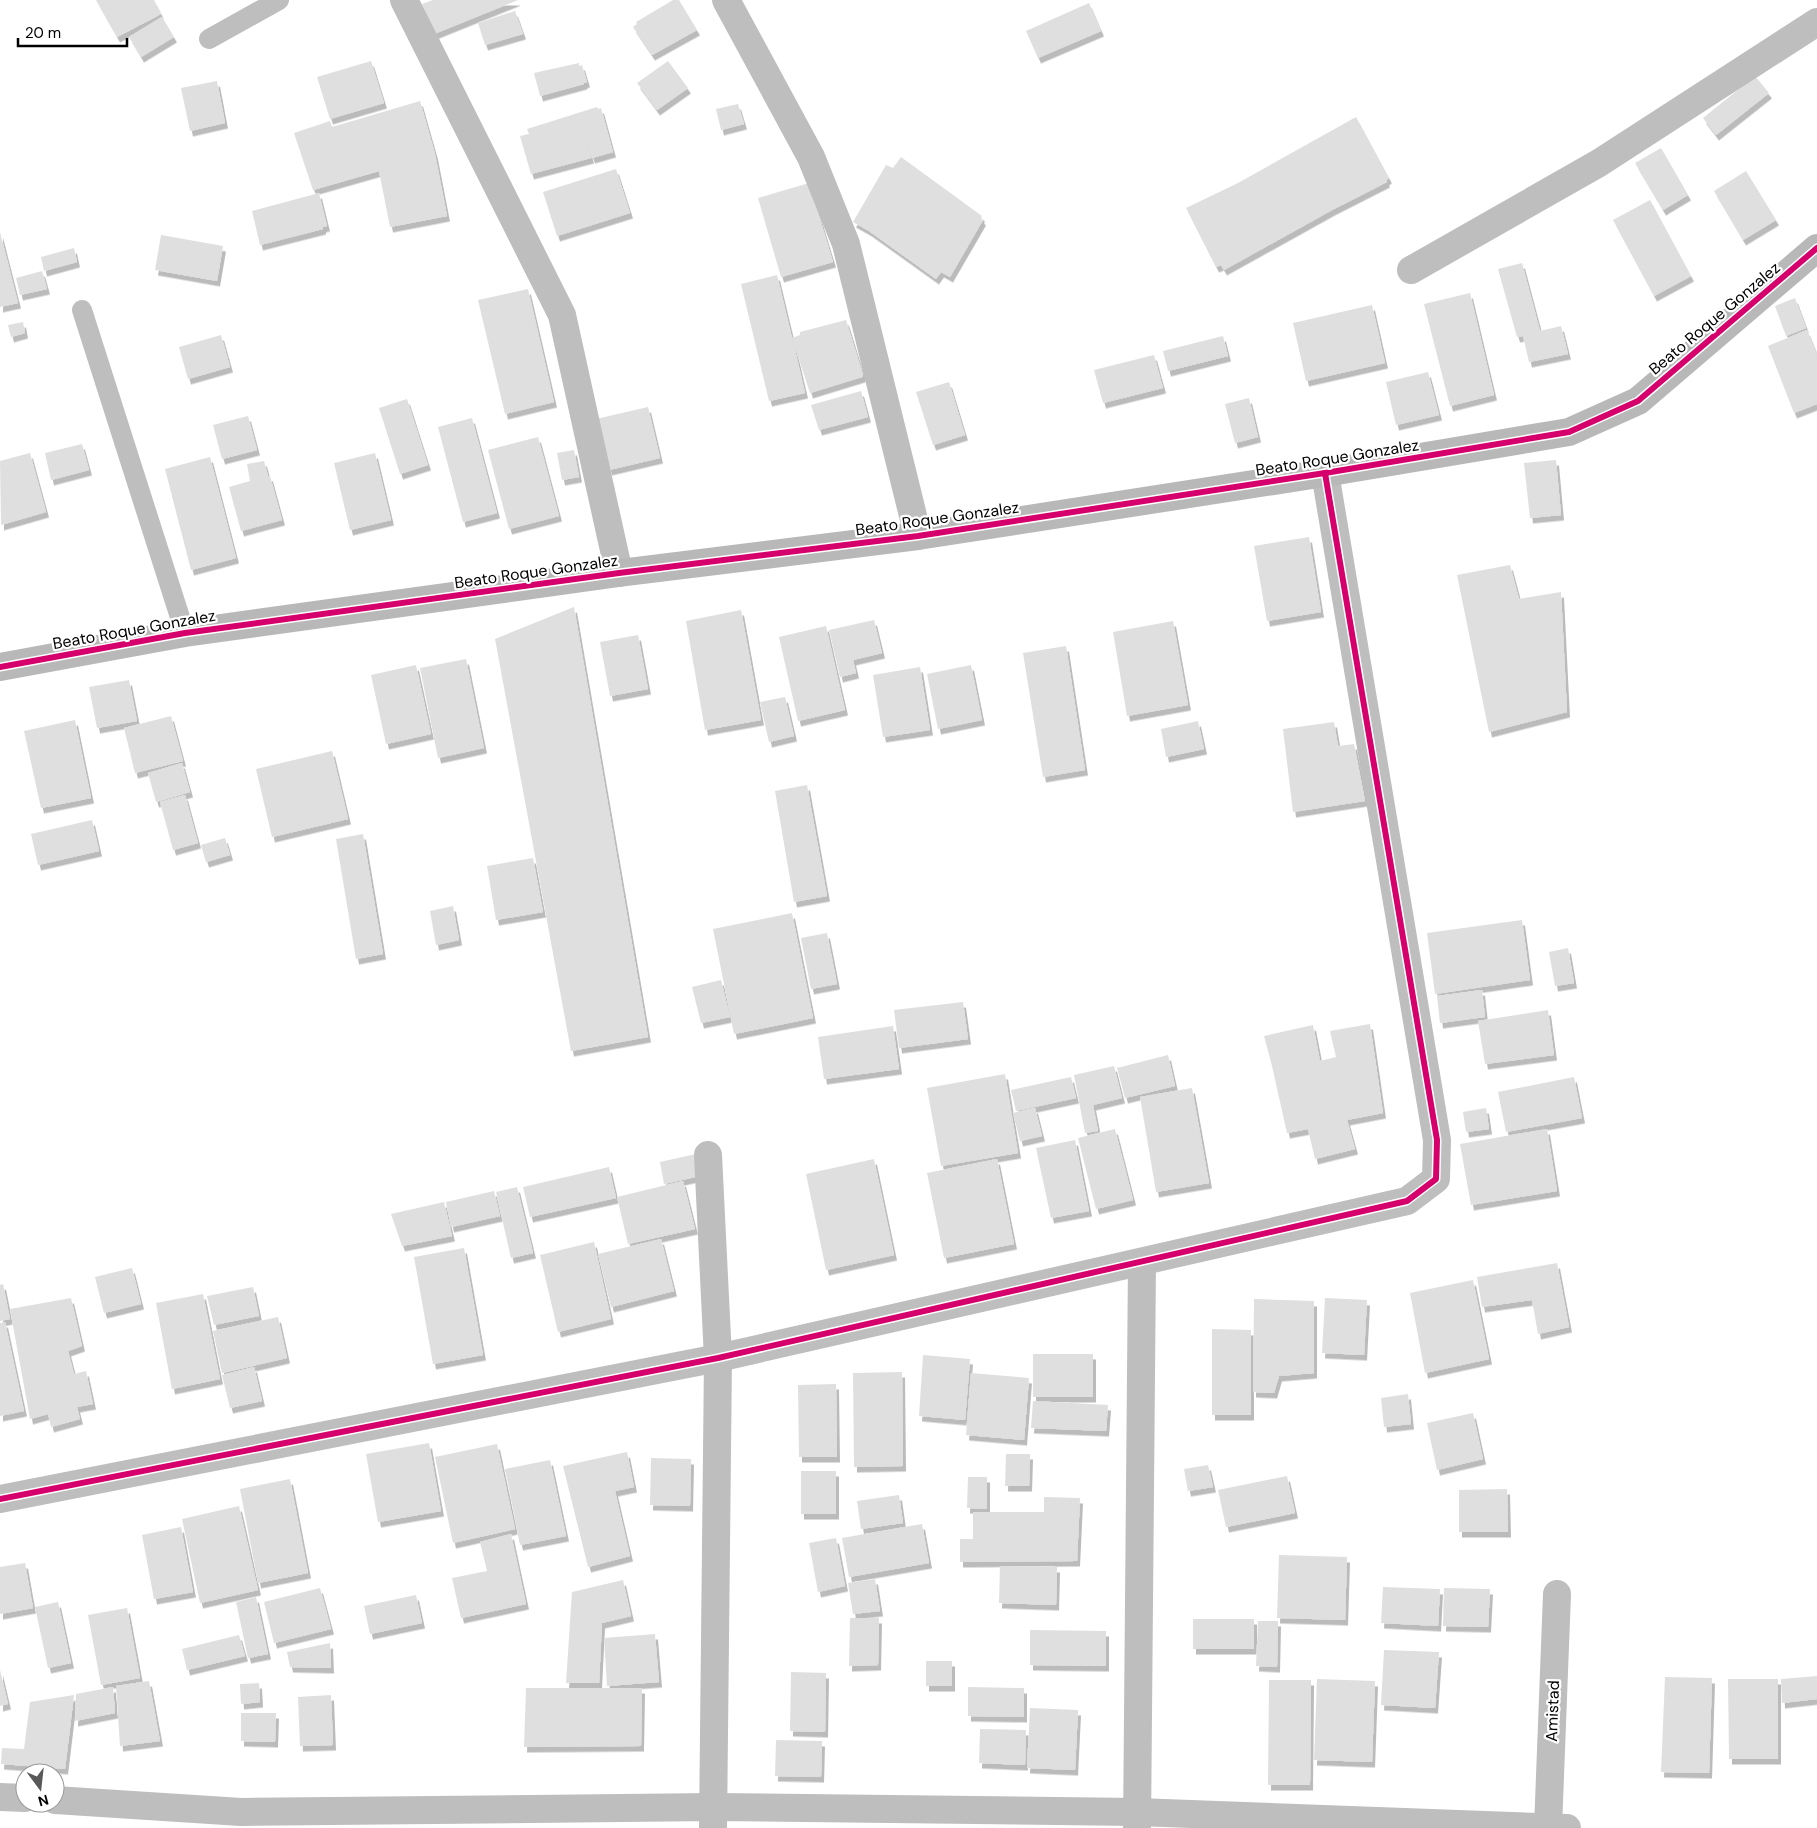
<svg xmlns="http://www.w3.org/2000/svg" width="1817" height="1828" font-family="'DM Sans',sans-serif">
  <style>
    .building { fill: #dfdfdf; filter: url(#shadow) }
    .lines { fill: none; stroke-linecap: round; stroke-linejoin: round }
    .lane { stroke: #bebebe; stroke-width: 20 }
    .street { stroke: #bebebe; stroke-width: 28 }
    .secondary { stroke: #b8b8b8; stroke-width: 28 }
    .cycleway-casing { stroke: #fff; stroke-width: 9 }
    .cycleway { stroke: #d6006c; stroke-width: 6 }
    .labels { text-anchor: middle; stroke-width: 4.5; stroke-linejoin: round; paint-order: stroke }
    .street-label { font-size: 16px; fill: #000; stroke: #fff }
  </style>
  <defs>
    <filter id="shadow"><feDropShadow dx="3" dy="5.5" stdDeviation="0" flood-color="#0004"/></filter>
  </defs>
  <rect width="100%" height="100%" fill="#fff"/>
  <!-- building -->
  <g class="building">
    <polygon points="96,0 154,0 161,14 117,37"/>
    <polygon points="433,0 518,0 434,34 422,4"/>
    <polygon points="673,0 679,0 697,30 652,55 633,27 637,24 636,22"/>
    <polygon points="1089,3 1101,31 1038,58 1026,31"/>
    <polygon points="515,11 523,34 485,45 478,23"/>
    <polygon points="162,17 174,37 141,57 129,37"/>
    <polygon points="371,61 384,103 330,119 317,77"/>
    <polygon points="668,61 688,88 657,110 637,83"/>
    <polygon points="579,63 579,66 582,65 587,82 584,83 584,84 540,96 534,73"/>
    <polygon points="1755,76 1769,93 1716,135 1703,118"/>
    <polygon points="217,81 225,123 190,131 181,88"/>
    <polygon points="420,101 435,154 447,216 390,227 379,171 313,190 294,133 330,121 332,127"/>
    <polygon points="738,104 744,124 721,130 716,109"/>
    <polygon points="597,107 598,109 601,108 613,152 592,158 586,140 591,158 531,174 520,136 529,134 527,129"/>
    <polygon points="1356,117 1389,178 1386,180 1387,182 1332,210 1224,270 1221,265 1216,267 1186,208 1238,183"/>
    <polygon points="1661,148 1688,195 1663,210 1635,163"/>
    <polygon points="901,157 982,216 981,218 983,220 950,277 941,272 936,279 869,231 853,222 886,165 893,168"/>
    <polygon points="616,169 630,213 557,236 543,192"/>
    <polygon points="1746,171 1776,220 1743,240 1714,191"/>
    <polygon points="809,183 833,262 781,277 758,198"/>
    <polygon points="319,193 327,226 323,227 323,229 260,245 252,211"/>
    <polygon points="1650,200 1691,276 1654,296 1613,220"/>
    <polygon points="0,232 18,303 0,307"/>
    <polygon points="161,235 223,246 217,281 155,270"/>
    <polygon points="74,248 77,262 44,271 41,257"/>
    <polygon points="1522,263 1540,331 1561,326 1568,354 1529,362 1523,336 1517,337 1498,269"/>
    <polygon points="42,271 47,289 20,295 16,278"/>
    <polygon points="777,275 792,338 800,335 800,332 846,320 863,375 862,377 810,393 793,341 805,393 769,401 741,284"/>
    <polygon points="528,289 554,402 505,414 478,300"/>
    <polygon points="1470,293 1494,395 1450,406 1424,304"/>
    <polygon points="1795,298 1806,328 1786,336 1775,306"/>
    <polygon points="1372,305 1385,363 1306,381 1293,323"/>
    <polygon points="23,322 25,333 11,337 8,325"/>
    <polygon points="1807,330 1817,355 1817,404 1794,413 1768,346"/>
    <polygon points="221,335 230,367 188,379 179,347"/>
    <polygon points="1223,336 1228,356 1168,371 1163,351"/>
    <polygon points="1154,355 1163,388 1103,403 1094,370"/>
    <polygon points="1428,372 1439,415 1396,425 1386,382"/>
    <polygon points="949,382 965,435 933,445 916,392"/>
    <polygon points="861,391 868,417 819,430 811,405"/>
    <polygon points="1249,398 1258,437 1235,443 1225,404"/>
    <polygon points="407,399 428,465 400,474 379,408"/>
    <polygon points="648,407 660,458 609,470 596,419"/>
    <polygon points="248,416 257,450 222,459 213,425"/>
    <polygon points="472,418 497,513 463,522 438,427"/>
    <polygon points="538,437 559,516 509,529 488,450"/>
    <polygon points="82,444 89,470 51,480 45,453"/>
    <polygon points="574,450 579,477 562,480 557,453"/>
    <polygon points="30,453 46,512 1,525 0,461"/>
    <polygon points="375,453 391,520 350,530 334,463"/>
    <polygon points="210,457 236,558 191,570 165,469"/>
    <polygon points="1556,460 1561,515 1530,518 1524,463"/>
    <polygon points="264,461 268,476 270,476 282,520 241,531 229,487 250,481 247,464"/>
    <polygon points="1309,537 1321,612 1267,621 1254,546"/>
    <polygon points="1510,565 1519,599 1561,592 1567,712 1489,732 1457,575"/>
    <polygon points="574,607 648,1037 571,1051 495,639"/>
    <polygon points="741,610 761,720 705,730 686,621"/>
    <polygon points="874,620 882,653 853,660 856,673 840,677 829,630"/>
    <polygon points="1173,621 1188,705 1127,716 1113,632"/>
    <polygon points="826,626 845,710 798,721 779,637"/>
    <polygon points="638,635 648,689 610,696 600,642"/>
    <polygon points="1066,646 1085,770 1043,777 1023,653"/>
    <polygon points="466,659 484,748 438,758 420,668"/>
    <polygon points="416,665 431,734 386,744 371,675"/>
    <polygon points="971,665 982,720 938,729 927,674"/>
    <polygon points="920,667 930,730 883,737 873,675"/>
    <polygon points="129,680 137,721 97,728 89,687"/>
    <polygon points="785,697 794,736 769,742 760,702"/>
    <polygon points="171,716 183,761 135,773 124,728"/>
    <polygon points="75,720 91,798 41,808 24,731"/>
    <polygon points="1198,721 1204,749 1166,757 1161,729"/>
    <polygon points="1334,722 1338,746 1354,744 1365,801 1293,812 1283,729"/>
    <polygon points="332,751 348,819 272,837 256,769"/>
    <polygon points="182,763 190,792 156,802 148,773"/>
    <polygon points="807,785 827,896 794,902 775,791"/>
    <polygon points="185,795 198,843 173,850 160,802"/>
    <polygon points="92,820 99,851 38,865 31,834"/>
    <polygon points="363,834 383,954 356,959 336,839"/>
    <polygon points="225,838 230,855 206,862 201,845"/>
    <polygon points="533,858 543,912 496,920 487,866"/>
    <polygon points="453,906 459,940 436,945 430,911"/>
    <polygon points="792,913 813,1018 734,1034 713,929"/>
    <polygon points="1522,920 1530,980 1435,994 1427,933"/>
    <polygon points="827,933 837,984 811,989 801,938"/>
    <polygon points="1568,948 1574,983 1555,986 1549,952"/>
    <polygon points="721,980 730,1017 701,1023 692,987"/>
    <polygon points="1482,990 1485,1017 1440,1023 1437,996"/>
    <polygon points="963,1002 968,1039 899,1048 894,1010"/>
    <polygon points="1548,1010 1554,1055 1485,1064 1478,1021"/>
    <polygon points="1370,1024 1383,1113 1347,1120 1355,1149 1315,1159 1308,1129 1287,1133 1272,1066 1264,1036 1313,1025 1320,1061 1336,1057 1330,1031"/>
    <polygon points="893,1026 899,1069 824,1079 818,1037"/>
    <polygon points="1168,1055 1175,1086 1125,1098 1117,1068"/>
    <polygon points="1114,1066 1122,1098 1093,1105 1098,1131 1085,1133 1074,1075"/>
    <polygon points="1005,1074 1018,1153 941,1166 927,1088"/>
    <polygon points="1071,1077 1076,1098 1016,1111 1011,1090"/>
    <polygon points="1574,1077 1582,1118 1506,1132 1498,1092"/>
    <polygon points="1192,1088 1209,1183 1156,1192 1140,1097"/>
    <polygon points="1035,1108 1042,1136 1020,1141 1013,1113"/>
    <polygon points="1486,1108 1489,1129 1466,1132 1463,1112"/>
    <polygon points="1115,1129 1133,1200 1096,1209 1078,1138"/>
    <polygon points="1547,1129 1557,1191 1471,1205 1460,1144"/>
    <polygon points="1075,1140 1089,1211 1051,1218 1036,1148"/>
    <polygon points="696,1154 700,1176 664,1184 660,1162"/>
    <polygon points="874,1159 894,1255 826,1270 806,1174"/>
    <polygon points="997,1159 1014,1244 944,1258 927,1173"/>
    <polygon points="609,1167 616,1198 530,1217 523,1187"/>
    <polygon points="683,1181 695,1229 628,1244 617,1197"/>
    <polygon points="517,1187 533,1253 511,1258 496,1192"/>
    <polygon points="494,1191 500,1216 451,1227 446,1202"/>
    <polygon points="444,1202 452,1236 402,1246 391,1214"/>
    <polygon points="661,1239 674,1291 611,1307 598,1254"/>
    <polygon points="594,1242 611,1319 558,1332 540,1255"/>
    <polygon points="464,1248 483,1355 433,1364 414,1257"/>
    <polygon points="1557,1263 1569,1327 1538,1334 1532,1300 1482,1307 1477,1277"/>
    <polygon points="132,1268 141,1304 104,1313 95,1277"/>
    <polygon points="1473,1280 1489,1359 1425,1373 1410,1293"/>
    <polygon points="3,1284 10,1319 0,1321 0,1285"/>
    <polygon points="253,1287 259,1316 214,1325 207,1296"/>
    <polygon points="203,1294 220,1379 172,1389 156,1303"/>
    <polygon points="71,1298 82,1346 68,1351 74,1374 86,1371 93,1404 77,1407 80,1419 51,1427 48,1414 30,1419 10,1309"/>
    <polygon points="1325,1298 1367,1300 1364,1355 1322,1353"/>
    <polygon points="1254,1299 1314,1301 1314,1373 1279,1376 1274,1393 1253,1392"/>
    <polygon points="278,1317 287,1358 222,1373 213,1331"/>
    <polygon points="5,1322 24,1411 0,1416 0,1323"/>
    <polygon points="1212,1329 1251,1330 1251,1415 1212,1415"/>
    <rect x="1033" y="1354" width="60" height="43"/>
    <polygon points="923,1355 970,1359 965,1420 919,1416"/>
    <polygon points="254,1367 262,1401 230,1408 222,1375"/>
    <polygon points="902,1372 903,1466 854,1467 853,1373"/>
    <polygon points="971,1373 1029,1378 1024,1440 966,1435"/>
    <polygon points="836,1384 837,1457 799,1457 798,1385"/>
    <polygon points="1408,1394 1411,1424 1384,1427 1381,1398"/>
    <polygon points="1033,1401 1108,1405 1106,1431 1031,1428"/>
    <polygon points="1473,1413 1483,1459 1437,1470 1427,1423"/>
    <polygon points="429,1443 441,1511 378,1522 366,1454"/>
    <polygon points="497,1444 515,1529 453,1543 435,1457"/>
    <polygon points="627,1452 634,1487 615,1491 630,1556 588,1567 563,1466"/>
    <polygon points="1006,1454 1030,1454 1029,1486 1005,1486"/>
    <polygon points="651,1458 691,1459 690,1506 650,1505"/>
    <polygon points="550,1460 566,1536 520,1545 505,1469"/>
    <polygon points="1208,1465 1213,1487 1188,1491 1184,1469"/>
    <rect x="801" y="1471" width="35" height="43"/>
    <polygon points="1287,1476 1295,1513 1226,1527 1218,1490"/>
    <polygon points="968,1477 987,1477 987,1509 967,1508"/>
    <polygon points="290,1479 308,1573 258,1583 240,1489"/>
    <polygon points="1507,1489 1508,1532 1459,1532 1459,1490"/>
    <polygon points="899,1495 903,1523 861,1529 857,1501"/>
    <polygon points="1044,1497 1080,1498 1077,1561 960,1562 960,1539 973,1539 973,1512 1044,1512"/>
    <polygon points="239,1506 258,1590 200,1603 182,1519"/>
    <polygon points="922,1524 929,1563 849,1577 842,1538"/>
    <polygon points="181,1527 193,1592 154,1599 142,1535"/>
    <polygon points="511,1534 526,1604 461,1618 452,1578 487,1571 480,1542"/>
    <polygon points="836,1538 845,1586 818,1592 809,1543"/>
    <polygon points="1279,1555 1347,1557 1345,1620 1277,1618"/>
    <polygon points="25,1563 33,1608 0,1614 0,1567"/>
    <polygon points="1000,1566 1057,1567 1056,1605 999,1603"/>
    <polygon points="875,1579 880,1611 853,1614 848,1583"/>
    <polygon points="623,1580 631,1616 602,1623 599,1683 566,1683 572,1592"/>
    <polygon points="1383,1587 1440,1589 1438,1626 1381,1623"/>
    <polygon points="320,1588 331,1629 274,1643 264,1602"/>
    <polygon points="1444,1588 1490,1589 1488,1627 1443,1626"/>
    <polygon points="416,1595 422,1623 370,1634 364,1606"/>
    <polygon points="256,1597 268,1654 248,1658 236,1602"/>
    <polygon points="58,1602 71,1663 48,1668 35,1607"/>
    <polygon points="127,1608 140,1678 101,1685 88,1615"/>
    <polygon points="850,1618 879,1618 878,1665 849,1666"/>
    <rect x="1193" y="1619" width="61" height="30"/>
    <polygon points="1258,1621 1278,1621 1277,1667 1256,1666"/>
    <polygon points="1030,1630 1106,1631 1106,1666 1030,1665"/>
    <polygon points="655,1634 659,1682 607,1686 604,1638"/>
    <polygon points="239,1635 245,1656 187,1670 182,1649"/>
    <polygon points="330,1643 331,1668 290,1667 287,1652"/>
    <polygon points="1384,1650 1439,1652 1435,1708 1381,1705"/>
    <rect x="926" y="1661" width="26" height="25"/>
    <polygon points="0,1670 8,1704 0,1706"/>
    <polygon points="791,1672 826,1673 825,1732 790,1731"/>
    <polygon points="1817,1676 1817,1699 1782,1703 1781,1679"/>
    <polygon points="1665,1677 1712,1678 1709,1773 1661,1772"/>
    <polygon points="1317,1679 1375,1681 1372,1762 1314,1760"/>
    <polygon points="1728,1679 1778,1679 1778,1759 1729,1759"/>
    <polygon points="1269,1680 1311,1680 1310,1785 1268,1785"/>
    <polygon points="149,1681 160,1741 120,1746 116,1686"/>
    <polygon points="259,1683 260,1702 241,1704 240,1684"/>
    <polygon points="113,1687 115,1713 75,1721 76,1694"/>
    <polygon points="968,1687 1024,1688 1024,1717 968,1716"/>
    <polygon points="526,1688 642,1688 641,1746 524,1747"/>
    <polygon points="74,1695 65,1769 1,1764 2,1748 24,1749 30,1702"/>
    <polygon points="331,1695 333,1745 300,1746 298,1697"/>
    <polygon points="1030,1708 1078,1710 1075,1770 1027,1768"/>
    <polygon points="241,1713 276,1713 275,1742 241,1741"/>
    <polygon points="980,1729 1026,1730 1025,1765 979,1763"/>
    <polygon points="776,1740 822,1741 821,1777 775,1776"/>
  </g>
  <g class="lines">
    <!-- lane -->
    <g class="lane">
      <polyline points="209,39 279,0"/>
      <polyline points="82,310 185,633"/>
    </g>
    <!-- street -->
    <g class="street">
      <polyline points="404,0 562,315 619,573"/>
      <polyline points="726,0 811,157 846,244 918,536"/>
      <polyline points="1411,270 1599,163 1817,22"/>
      <polyline points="708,1155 718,1358 713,1828"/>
      <polyline points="0,1499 718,1358 1407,1201 1436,1179 1437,1140 1325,473"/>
      <polyline points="0,1797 25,1798"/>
      <polyline points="55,1800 241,1812 713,1807 1137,1812 1567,1828"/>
      <polyline points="1137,1828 1142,1262"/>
      <polyline points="1548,1828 1557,1594"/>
    </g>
    <!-- secondary -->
    <polyline class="secondary" points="0,667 185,633 619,573 918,536 1325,473 1569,432 1638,401 1817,248"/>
    <defs>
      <g id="cycleway">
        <polyline points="0,667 185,633 619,573 918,536 1325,473 1569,432 1638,401 1817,248"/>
        <polyline points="0,1499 718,1358 1407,1201 1436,1179 1437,1140 1325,473"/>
      </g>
    </defs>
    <!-- cycleway casing -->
    <use href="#cycleway" class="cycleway-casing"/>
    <!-- cycleway -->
    <use href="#cycleway" class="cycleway"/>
  </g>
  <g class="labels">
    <!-- street labels -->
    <g class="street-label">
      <text transform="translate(1714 318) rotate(-40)" y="6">Beato Roque Gonzalez</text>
      <text transform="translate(1337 457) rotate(-9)" y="6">Beato Roque Gonzalez</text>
      <text transform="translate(937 518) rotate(-8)" y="6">Beato Roque Gonzalez</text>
      <text transform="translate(536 571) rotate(-8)" y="6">Beato Roque Gonzalez</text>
      <text transform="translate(134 629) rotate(-10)" y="6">Beato Roque Gonzalez</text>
      <text transform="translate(1552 1711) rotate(-88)" y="6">Amistad</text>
    </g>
  </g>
  <!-- north arrow -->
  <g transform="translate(40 1788) rotate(165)"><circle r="24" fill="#ffffff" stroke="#999999"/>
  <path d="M0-4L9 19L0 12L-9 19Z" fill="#595959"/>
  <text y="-8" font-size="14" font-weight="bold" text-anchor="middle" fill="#000000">N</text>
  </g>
  <!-- scale -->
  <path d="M18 38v8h109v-8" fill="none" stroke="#000000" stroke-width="2.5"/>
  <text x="25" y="38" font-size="15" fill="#000000" stroke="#ffffff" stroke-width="4" paint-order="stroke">20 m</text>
</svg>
